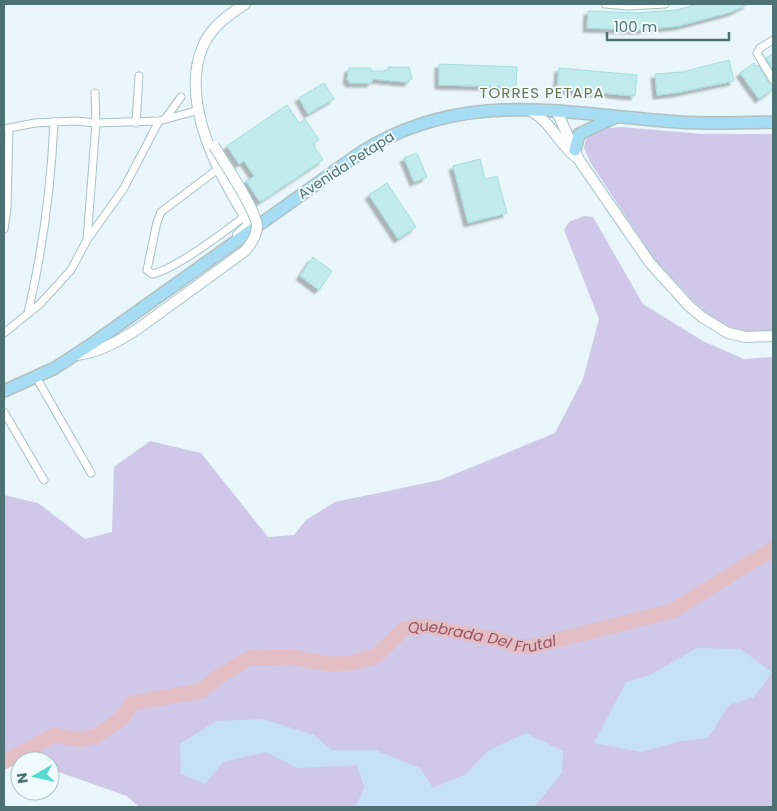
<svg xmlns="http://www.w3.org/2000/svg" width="777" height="811" font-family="Poppins,sans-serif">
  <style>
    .green { fill: #d0c8e8 }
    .sand { fill: #c6e1f7 }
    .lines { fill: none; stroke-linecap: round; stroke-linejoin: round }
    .river { stroke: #e3bec5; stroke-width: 15 }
    .building { fill: #c2ebee; stroke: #a4dcdf; filter: url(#shadow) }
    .street-casing { stroke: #a7c2c5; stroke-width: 9 }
    .secondary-casing { stroke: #a6c4c8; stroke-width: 12 }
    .primary-casing { stroke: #b1c1c1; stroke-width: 14 }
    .street { stroke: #fff; stroke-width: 7 }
    .secondary { stroke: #fff; stroke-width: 10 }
    .primary { stroke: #a7ddf4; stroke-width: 11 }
    .secondary-bridge-casing { stroke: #a6c4c8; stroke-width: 12; stroke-linecap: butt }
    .secondary-bridge { stroke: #fff; stroke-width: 10 }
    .labels { text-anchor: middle; stroke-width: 4; stroke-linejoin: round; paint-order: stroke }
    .street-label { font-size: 14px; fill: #4e7273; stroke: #effafe }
    .neighbourhood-label { font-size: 15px; letter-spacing: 1px; fill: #6a7554; stroke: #effafe }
    .water-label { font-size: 15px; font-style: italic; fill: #99545f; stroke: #effafe }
  </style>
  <defs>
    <filter id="shadow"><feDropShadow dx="-4" dy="4" stdDeviation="1" flood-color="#0004"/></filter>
  </defs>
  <rect width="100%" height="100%" fill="#e9f6fb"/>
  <!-- green -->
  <g class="green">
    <polygon points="621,127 702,134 773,134 773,336 718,328 653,258 590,162 584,148 587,135 601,129"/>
    <polygon points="584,216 593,217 643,304 703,341 744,359 773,357 773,807 139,807 127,796 50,769 50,761 26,761 4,753 4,495 38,503 85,539 112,532 114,467 150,441 201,453 268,537 294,535 306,520 335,502 440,480 555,433 583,379 599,319 564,230 569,222"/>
  </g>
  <!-- sand -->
  <g class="sand">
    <polygon points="697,648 741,649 772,673 754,697 729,705 708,738 682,741 641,752 594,743 626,682 650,675"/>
    <polygon points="263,719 314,735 331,750 375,750 420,768 433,788 466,774 489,750 526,733 563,751 562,773 534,807 356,807 364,787 357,765 297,768 266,752 223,762 205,784 181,774 180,744 216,721"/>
  </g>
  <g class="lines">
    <!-- river -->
    <path class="river" id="s1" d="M 4,762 L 54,735 L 81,740 L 96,736 L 122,718 L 132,703 L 201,691 L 218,677 L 249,658 L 291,657 L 329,664 L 352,663 L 376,656 L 404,629 L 426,626 L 500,640 L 515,646 L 530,647 L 672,611 L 773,549"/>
  </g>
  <!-- building -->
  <g class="building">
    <polygon points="698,4 748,4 732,12 679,26 636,30 587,28 588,11 636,13 677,10"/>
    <polygon points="773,54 773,70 766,58"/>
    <polygon points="729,60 734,81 676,93 657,95 655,74 682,72"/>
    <polygon points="754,63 756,66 758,65 769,83 773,85 773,89 759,99 740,73"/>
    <polygon points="439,64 517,67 516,87 439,85"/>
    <polygon points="388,67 409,67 412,79 409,79 409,82 404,82 373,79 371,83 349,83 349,80 347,80 349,68 371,68 371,71 385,71 388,70"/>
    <polygon points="559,68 637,75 635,96 557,89"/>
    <polygon points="324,83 334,99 308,114 299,98"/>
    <polygon points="287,105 299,123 305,119 319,140 313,144 323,160 260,202 246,181 254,176 244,161 239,164 227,146"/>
    <polygon points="417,153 427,177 414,182 404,158"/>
    <polygon points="480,159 485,179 497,176 507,213 468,223 453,166"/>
    <polygon points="387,183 416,227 398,239 369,195"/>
    <polygon points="313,257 332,271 319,290 300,276"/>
  </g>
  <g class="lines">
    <defs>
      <g id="street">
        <polyline points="605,4 628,6 665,4"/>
        <polyline points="773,40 760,48 757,53 773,80"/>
        <polyline points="165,119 181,97"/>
        <polyline points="136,123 139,76"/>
        <polyline points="4,129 35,123 76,121 96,123 159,121 199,110"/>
        <path d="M 218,169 L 161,212 L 157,222 L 147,270 L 152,274 C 174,270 226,231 245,216"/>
        <polyline points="4,229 7,208 9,128"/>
        <polyline points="87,240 96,123 95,93"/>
        <path d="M 28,313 C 43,249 51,188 54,122"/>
        <polyline points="4,333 40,304 71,270 87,240 124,188 159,121"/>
        <polyline points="36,377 91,473"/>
        <polyline points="4,412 44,480"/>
      </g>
      <g id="secondary">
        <path d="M 530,110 C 553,124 557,142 577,158"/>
        <polyline points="557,112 579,160 650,263 689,306 702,317 728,333 746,337 773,336"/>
        <path d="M 238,235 L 247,227 L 248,221 C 219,175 179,102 203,46 C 211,27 228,15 245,4"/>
        <path d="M 75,355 C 99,353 119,341 139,328"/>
      </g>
      <g id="primary">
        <polyline points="575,150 579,134 616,117"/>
        <path d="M 4,391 L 55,368 L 96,341 L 360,153 C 464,87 564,114 678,122 C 710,124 742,123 773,122"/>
      </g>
    </defs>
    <!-- street casing -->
    <use href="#street" class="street-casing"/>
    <!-- secondary casing -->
    <use href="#secondary" class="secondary-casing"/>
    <!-- primary casing -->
    <use href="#primary" class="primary-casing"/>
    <!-- street -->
    <use href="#street" class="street"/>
    <!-- secondary -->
    <use href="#secondary" class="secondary"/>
    <!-- primary -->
    <use href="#primary" class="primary"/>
    <defs>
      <path id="secondary-bridge" d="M 139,328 L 245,251 C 251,244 257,236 257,226 C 256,209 224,163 214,146"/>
    </defs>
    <!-- secondary-bridge casing -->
    <use href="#secondary-bridge" class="secondary-bridge-casing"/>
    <!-- secondary-bridge -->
    <use href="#secondary-bridge" class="secondary-bridge"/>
  </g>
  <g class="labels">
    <!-- street labels -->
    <g class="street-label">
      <text transform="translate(346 165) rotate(-33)" y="5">Avenida Petapa</text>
    </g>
    <!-- neighbourhood labels -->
    <g class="neighbourhood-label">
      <text x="542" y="98">TORRES PETAPA</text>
    </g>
    <!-- water labels -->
    <g class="water-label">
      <text dy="5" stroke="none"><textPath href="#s1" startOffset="525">Quebrada Del Frutal</textPath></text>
    </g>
  </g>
  <!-- border -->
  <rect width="777" height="811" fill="none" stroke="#4e7273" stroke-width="10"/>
  <!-- north arrow -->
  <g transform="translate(35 776) rotate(261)"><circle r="24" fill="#effafe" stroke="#afc4c6"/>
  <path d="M0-4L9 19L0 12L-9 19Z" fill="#58dacc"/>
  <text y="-8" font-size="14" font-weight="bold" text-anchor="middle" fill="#4e7273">N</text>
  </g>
  <!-- scale -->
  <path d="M607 32v8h122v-8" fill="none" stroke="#4e7273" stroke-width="2.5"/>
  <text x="614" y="32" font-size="15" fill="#4e7273" stroke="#effafe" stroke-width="4" paint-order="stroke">100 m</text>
</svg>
